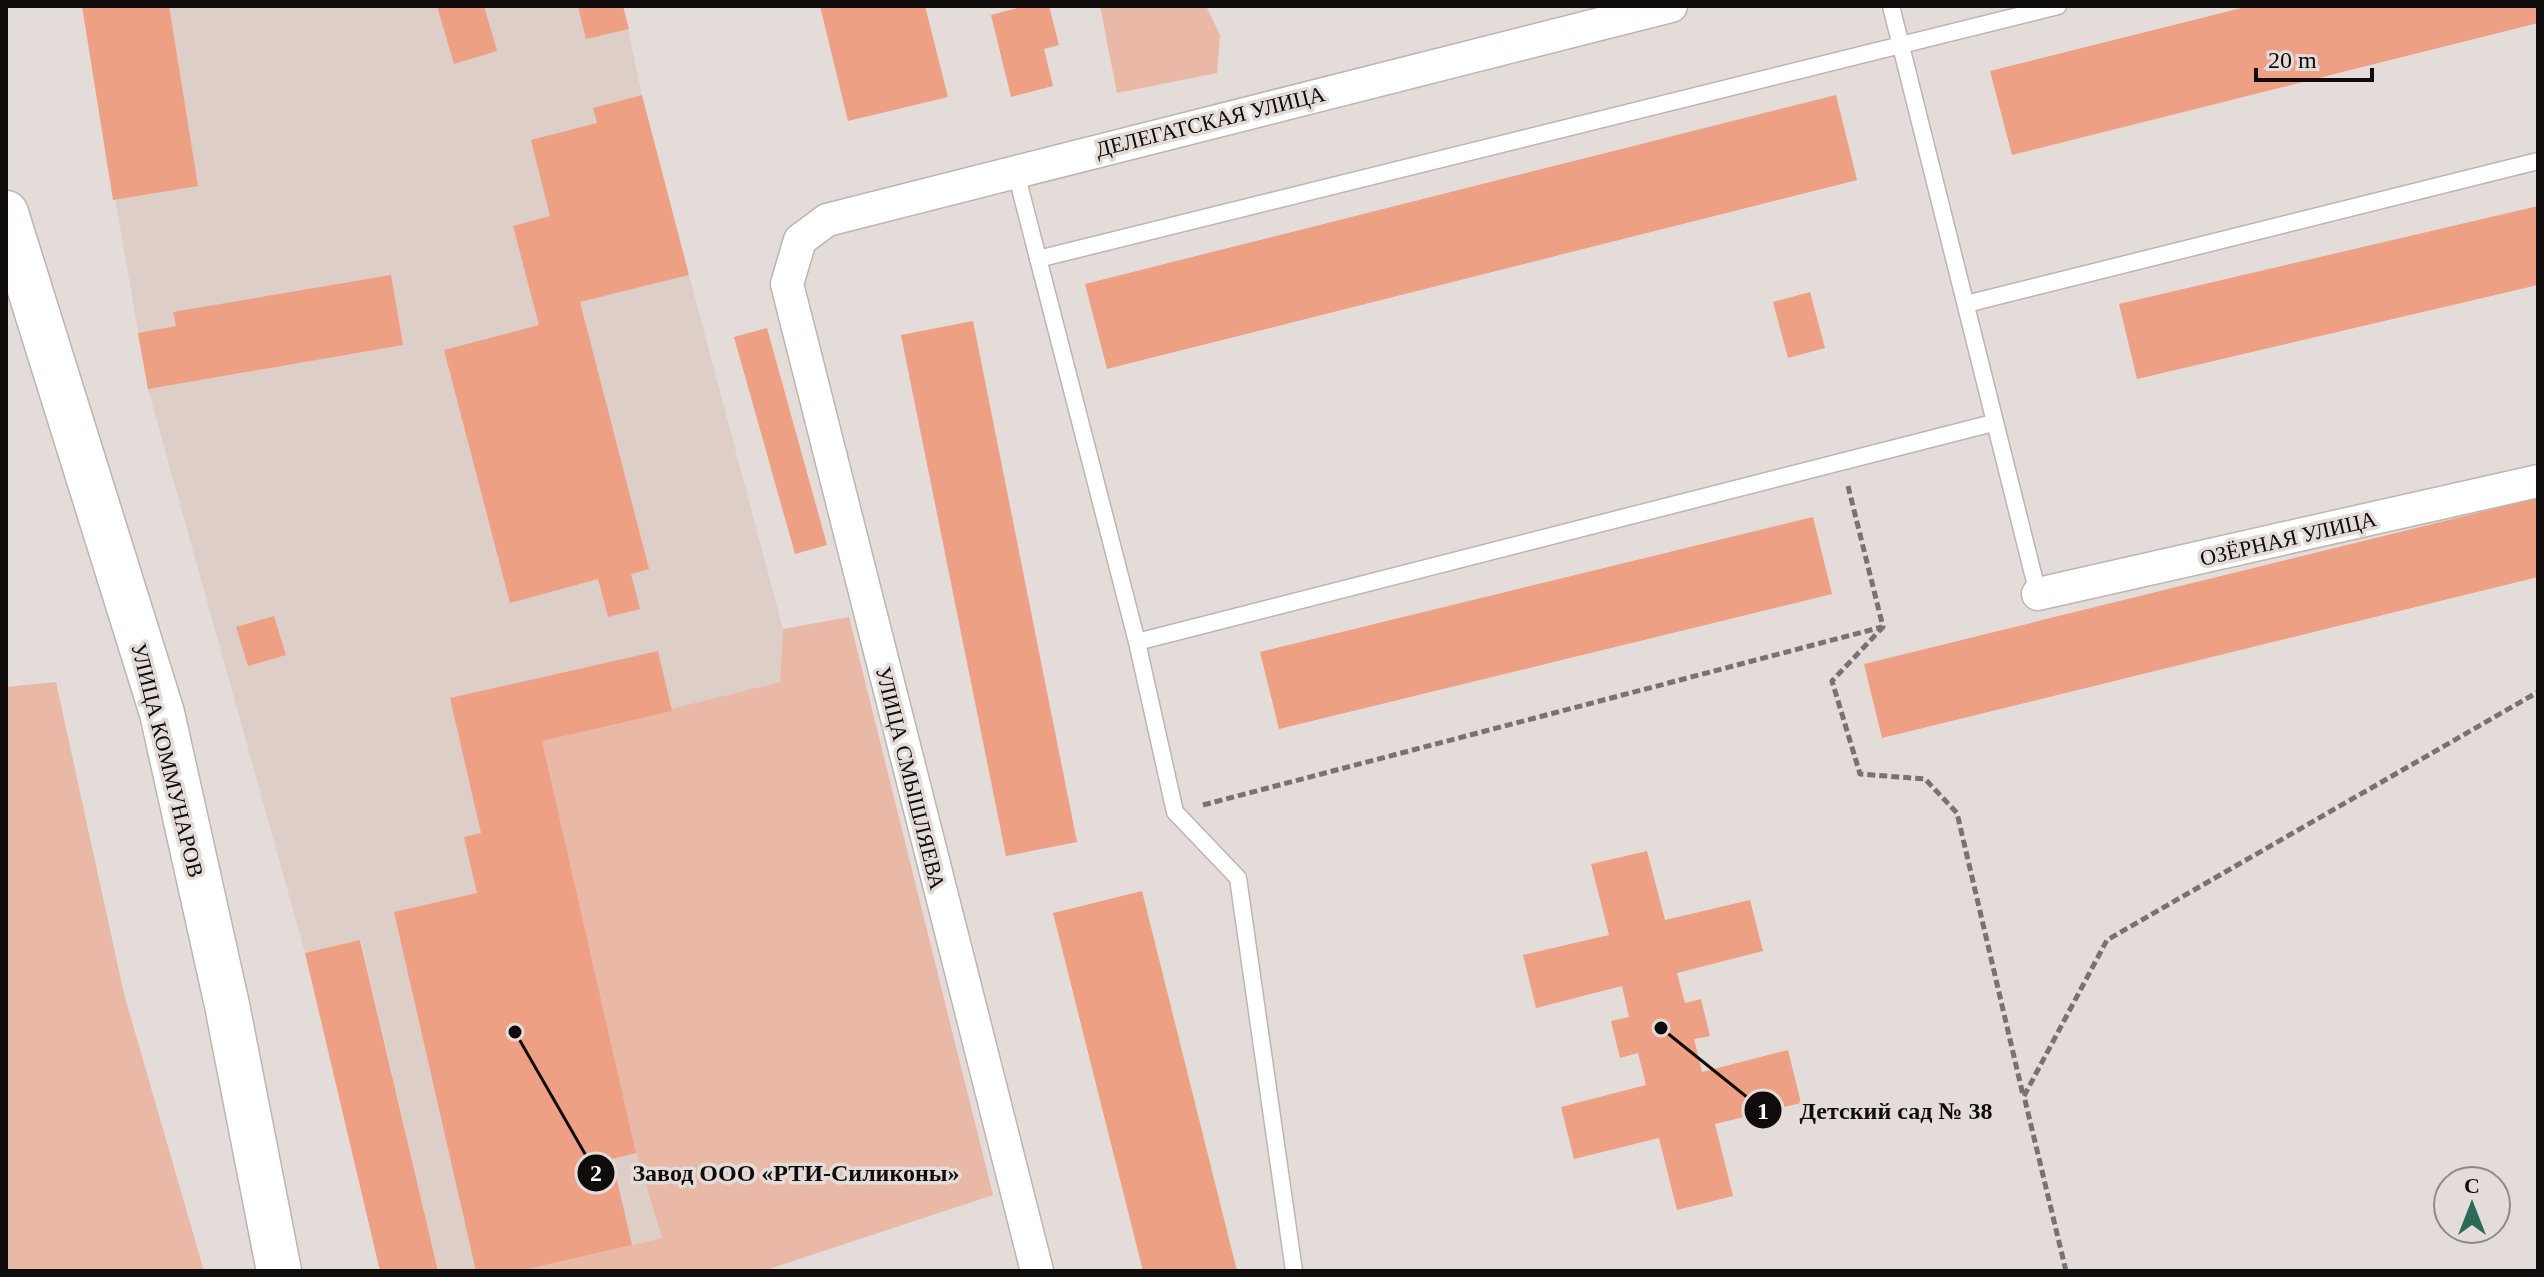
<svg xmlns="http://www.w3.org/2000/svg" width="2544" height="1277" font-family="Georgia,serif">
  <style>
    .built { fill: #decec8 }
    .green { fill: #eab8a6 }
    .building { fill: #eda084 }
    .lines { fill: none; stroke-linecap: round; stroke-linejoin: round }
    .lane-casing { stroke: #bdb5b2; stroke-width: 19 }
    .street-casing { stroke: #bdb5b2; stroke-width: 35 }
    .secondary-casing { stroke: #bdb5b2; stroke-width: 47 }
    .path { stroke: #787371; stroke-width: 5; stroke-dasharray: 8 4; stroke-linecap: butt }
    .lane { stroke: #fff; stroke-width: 16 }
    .street { stroke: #fff; stroke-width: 32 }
    .secondary { stroke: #fff; stroke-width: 44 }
    .labels { text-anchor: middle; stroke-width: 7; stroke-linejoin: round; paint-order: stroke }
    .street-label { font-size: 22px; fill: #0f0c0b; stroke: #e4dcd9 }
    .leader { fill: none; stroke: #0f0c0b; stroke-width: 3 }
    .callout-dot { fill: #0f0c0b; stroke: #e4dcd9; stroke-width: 3 }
    .mark-label { font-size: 24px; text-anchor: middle; font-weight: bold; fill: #fff }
    .callout-label { font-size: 24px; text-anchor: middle; font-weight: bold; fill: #0f0c0b; stroke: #e4dcd9; stroke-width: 7; stroke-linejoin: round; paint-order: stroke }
  </style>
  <rect width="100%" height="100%" fill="#e4dcd9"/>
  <!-- built -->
  <polygon class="built" points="82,6 623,6 642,95 593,108 597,123 639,287 689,275 783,629 780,682 672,711 636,1153 662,1238 519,1271 438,1271 361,940 305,953 148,389"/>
  <!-- green -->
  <g class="green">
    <polygon points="1100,6 1206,6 1220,35 1217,73 1117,93"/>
    <polygon points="849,617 993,1195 763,1271 519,1271 662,1238 636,1153 542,741 780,682 783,629"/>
    <polygon points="56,682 124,994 204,1271 6,1271 6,687"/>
  </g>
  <!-- building -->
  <g class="building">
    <polygon points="82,6 169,6 198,186 113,200"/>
    <polygon points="437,6 484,6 497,51 454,64"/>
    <polygon points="578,6 623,6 629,29 586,39"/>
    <polygon points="820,6 925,6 948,97 848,121"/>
    <polygon points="1025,6 1049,6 1059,45 1044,49 1053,86 1011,97 991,15"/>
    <polygon points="2249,6 2538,6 2538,23 2012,155 1990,71"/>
    <polygon points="642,95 689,275 580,302 649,569 631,574 640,609 608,617 598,579 510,603 444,350 539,325 513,226 550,216 531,140 597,123 593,108"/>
    <polygon points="1836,95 1857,180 1107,369 1085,284"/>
    <polygon points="2538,206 2538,285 2137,379 2119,304"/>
    <polygon points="391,275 403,345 148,389 138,333 176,326 173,312"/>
    <polygon points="1810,292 1825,348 1788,358 1773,302"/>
    <polygon points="973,321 1077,842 1006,856 901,335"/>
    <polygon points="767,328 827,545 795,554 734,337"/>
    <polygon points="2538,498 2538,577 1882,738 1864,664"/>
    <polygon points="1813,517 1832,594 1279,729 1260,652"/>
    <polygon points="274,616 286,655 248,666 236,627"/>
    <polygon points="658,651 672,711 542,741 636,1153 612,1159 632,1245 519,1271 476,1271 394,912 477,893 464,837 481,833 450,698"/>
    <polygon points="1647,851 1665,920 1750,900 1763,951 1677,973 1685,1003 1701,999 1710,1036 1694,1039 1702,1072 1788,1050 1801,1103 1715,1124 1733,1196 1677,1210 1659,1138 1574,1159 1561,1107 1646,1085 1638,1053 1620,1058 1611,1021 1629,1017 1622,986 1536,1008 1523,955 1609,935 1591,864"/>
    <polygon points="1142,891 1237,1271 1143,1271 1053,913"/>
    <polygon points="360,940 438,1271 380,1271 305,953"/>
  </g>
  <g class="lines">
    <defs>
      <g id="lane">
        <polyline points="1891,6 2038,594"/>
        <polyline points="1015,169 1137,642 1175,812 1238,878 1294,1271"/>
        <polyline points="1038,259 2058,6"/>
        <polyline points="1966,304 2538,161"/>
        <polyline points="1137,642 1993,423"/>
      </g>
      <g id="street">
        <polyline points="2038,594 2538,481"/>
        <polyline points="1037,1271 787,284 800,240 827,220 1671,6"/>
      </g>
      <polyline id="secondary" points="6,213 162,713 227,1005 279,1271"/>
    </defs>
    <!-- lane casing -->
    <use href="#lane" class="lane-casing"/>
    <!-- street casing -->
    <use href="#street" class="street-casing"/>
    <!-- secondary casing -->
    <use href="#secondary" class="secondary-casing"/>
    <!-- path -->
    <g class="path">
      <polyline points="1848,486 1883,627 1832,681 1860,774 1925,779 1957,813 2023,1095"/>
      <polyline points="1203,805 1882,627"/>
      <polyline points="2066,1271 2024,1096 2107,940 2538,692"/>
    </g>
    <!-- lane -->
    <use href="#lane" class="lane"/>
    <!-- street -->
    <use href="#street" class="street"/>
    <!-- secondary -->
    <use href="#secondary" class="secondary"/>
  </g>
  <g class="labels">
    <!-- street labels -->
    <g class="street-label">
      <text transform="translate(1210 121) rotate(-14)" y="8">ДЕЛЕГАТСКАЯ УЛИЦА</text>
      <text transform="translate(2288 538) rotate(-13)" y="8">ОЗЁРНАЯ УЛИЦА</text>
      <text transform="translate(168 760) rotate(76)" y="8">УЛИЦА КОММУНАРОВ</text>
      <text transform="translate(911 778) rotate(76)" y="8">УЛИЦА СМЫШЛЯЕВА</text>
    </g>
  </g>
  <!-- callouts -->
  <path class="leader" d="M1661 1028L1763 1110M515 1032L596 1173"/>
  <g class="callout-dot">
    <circle cx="1661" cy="1028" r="8"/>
    <circle cx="515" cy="1032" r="8"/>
    <circle cx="1763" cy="1110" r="20"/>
    <circle cx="596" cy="1173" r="20"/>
  </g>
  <g class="mark-label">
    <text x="1763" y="1119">1</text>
    <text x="596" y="1181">2</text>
  </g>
  <g class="callout-label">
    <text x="1896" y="1119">Детский сад № 38</text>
    <text x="796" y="1181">Завод ООО «РТИ-Силиконы»</text>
  </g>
  <!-- border -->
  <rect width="2544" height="1277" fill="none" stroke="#0f0c0b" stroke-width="16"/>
  <!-- north arrow -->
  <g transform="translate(2472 1205)"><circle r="38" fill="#e4dcd9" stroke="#8f8987" stroke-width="2"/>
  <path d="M0-6L14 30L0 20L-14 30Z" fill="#2b6a58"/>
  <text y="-12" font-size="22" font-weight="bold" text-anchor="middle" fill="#0f0c0b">С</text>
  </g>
  <!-- scale -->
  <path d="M2256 68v12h116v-12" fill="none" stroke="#0f0c0b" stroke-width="4"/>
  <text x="2268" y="68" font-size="24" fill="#0f0c0b" stroke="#e4dcd9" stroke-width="6" paint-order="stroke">20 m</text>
</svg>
